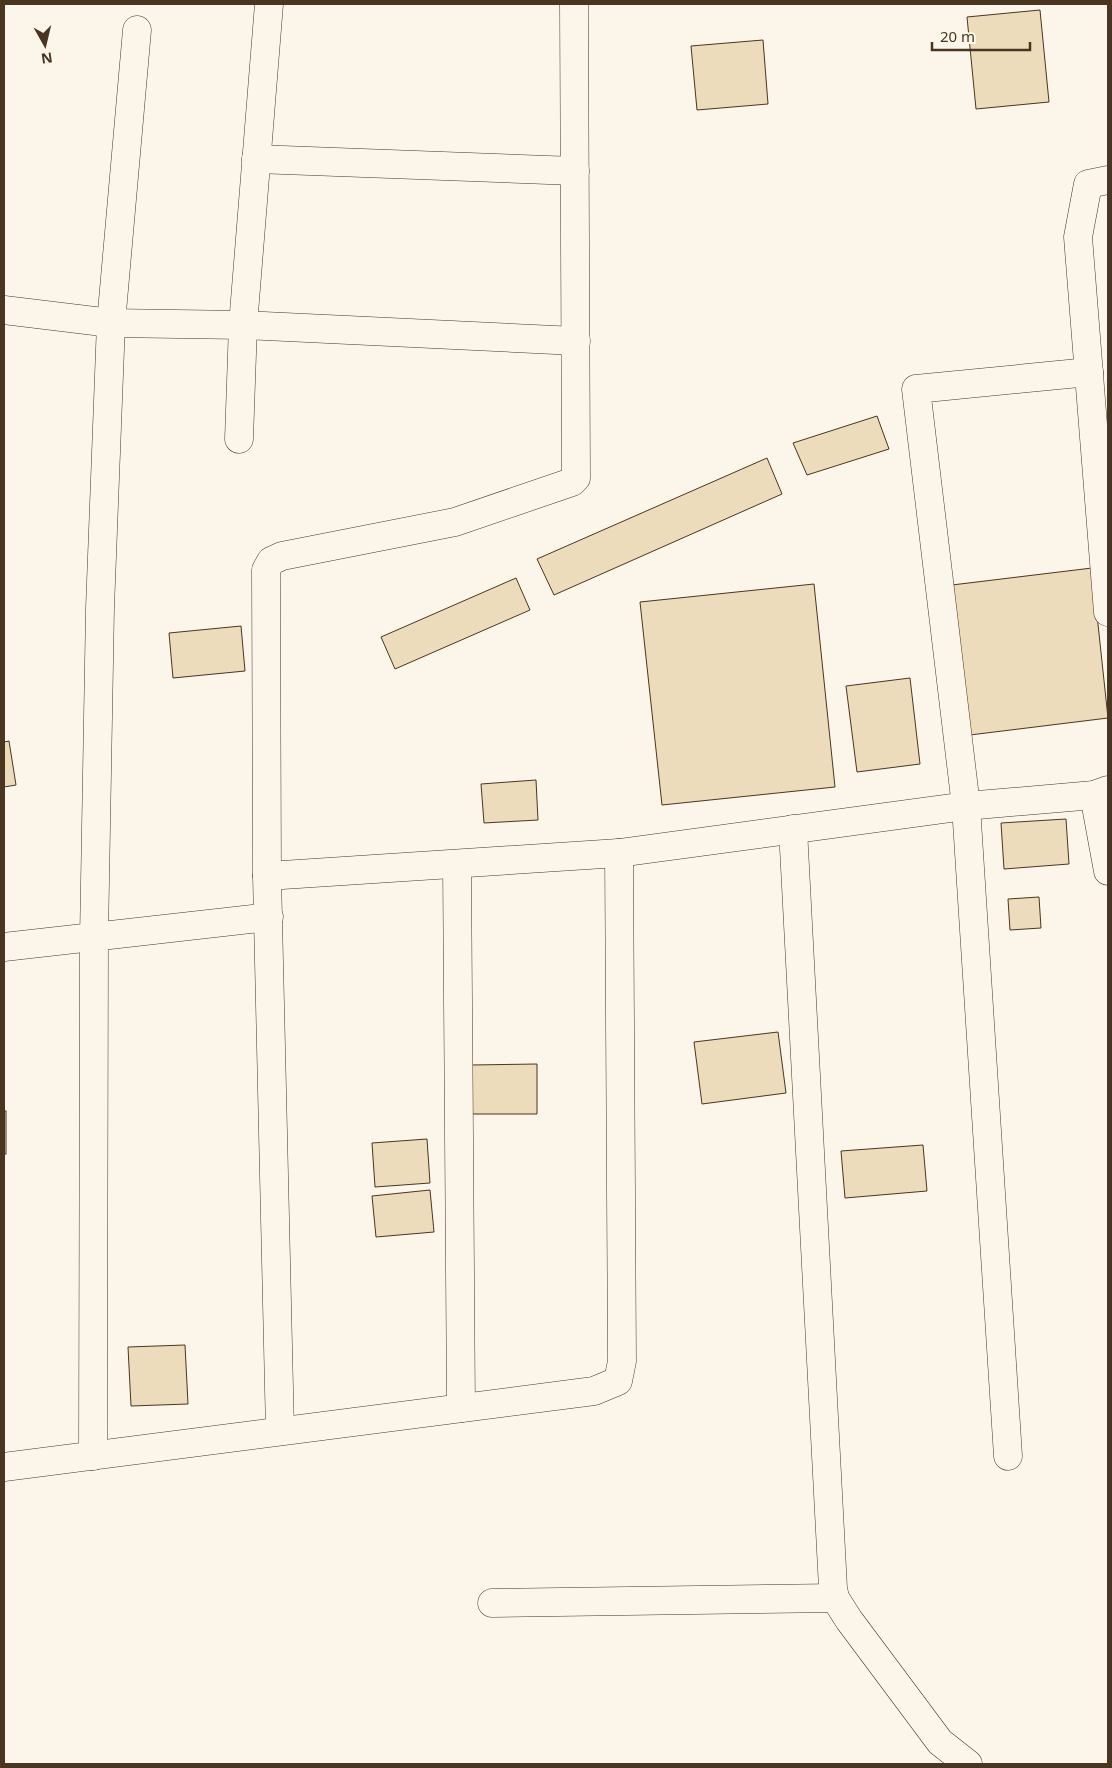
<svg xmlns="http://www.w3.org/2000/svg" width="1112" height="1768" font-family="'Noto Sans',sans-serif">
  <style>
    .building { fill: #ecdcbc; stroke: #4a3520 }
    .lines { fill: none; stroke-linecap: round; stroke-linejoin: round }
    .street-casing { stroke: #4a3520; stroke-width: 29 }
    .street { stroke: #fbf6e9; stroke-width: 28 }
  </style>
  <rect width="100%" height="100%" fill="#fbf6e9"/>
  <!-- building -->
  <g class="building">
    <polygon points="1040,10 1049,102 976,109 967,17"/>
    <polygon points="763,40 768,104 697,110 691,46"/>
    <polygon points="877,416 889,449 807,475 793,443"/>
    <polygon points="767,458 782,494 554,595 537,559"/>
    <polygon points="1092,568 1108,718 970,735 952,585"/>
    <polygon points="516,578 530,610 395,669 381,637"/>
    <polygon points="814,584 835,787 662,805 640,602"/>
    <polygon points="241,626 245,671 173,678 169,633"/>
    <polygon points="910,678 920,764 857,772 846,686"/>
    <polygon points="9,741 16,785 4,787 4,742"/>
    <polygon points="536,780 538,820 484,823 481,784"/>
    <polygon points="1066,819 1069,864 1004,869 1001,823"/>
    <polygon points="1039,897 1041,928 1010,930 1008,899"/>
    <polygon points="778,1032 786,1093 702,1104 694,1042"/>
    <polygon points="537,1064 537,1114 471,1114 471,1065"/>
    <rect x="4" y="1111" width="2" height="43"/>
    <polygon points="427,1139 430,1183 375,1187 372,1143"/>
    <polygon points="923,1145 927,1191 845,1198 841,1151"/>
    <polygon points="430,1190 434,1232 376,1237 372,1196"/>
    <polygon points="185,1345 188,1404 131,1406 128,1347"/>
  </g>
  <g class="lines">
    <defs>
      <g id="street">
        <polyline points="256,159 575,171"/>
        <polyline points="1108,180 1088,184 1078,237 1108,612"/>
        <polyline points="4,310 111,323 243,325 576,341"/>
        <polyline points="239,439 243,325 269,4"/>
        <polyline points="1094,795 1108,871"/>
        <polyline points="793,829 833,1588 835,1598 849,1620 940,1742 968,1764"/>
        <polyline points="457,864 461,1408"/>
        <polyline points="267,876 619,853 966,806 1094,795 1108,790"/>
        <polyline points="4,947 269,917"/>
        <polyline points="280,1431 267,876 266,570 271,561 282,556 455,522 572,482 576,478 574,4"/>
        <polyline points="93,1456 94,937 100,608 111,323 137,30"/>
        <polyline points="1008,1456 966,806 916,389 1089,372"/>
        <polyline points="4,1467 594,1391 618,1381 622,1361 619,853"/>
        <polyline points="492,1603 835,1598"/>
      </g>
    </defs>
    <!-- street casing -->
    <use href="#street" class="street-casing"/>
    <!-- street -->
    <use href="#street" class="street"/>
  </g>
  <!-- border -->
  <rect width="1112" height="1768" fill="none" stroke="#4a3520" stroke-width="10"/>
  <!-- north arrow -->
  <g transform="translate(45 45) rotate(172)" stroke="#fbf6e9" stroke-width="4" paint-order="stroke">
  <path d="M0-4L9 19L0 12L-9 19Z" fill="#4a3520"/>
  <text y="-8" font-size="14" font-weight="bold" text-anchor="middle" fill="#4a3520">N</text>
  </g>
  <!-- scale -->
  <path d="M932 42v8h98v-8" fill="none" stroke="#4a3520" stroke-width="2.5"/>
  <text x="940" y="42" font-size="15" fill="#4a3520" stroke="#fbf6e9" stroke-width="4" paint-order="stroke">20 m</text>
</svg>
